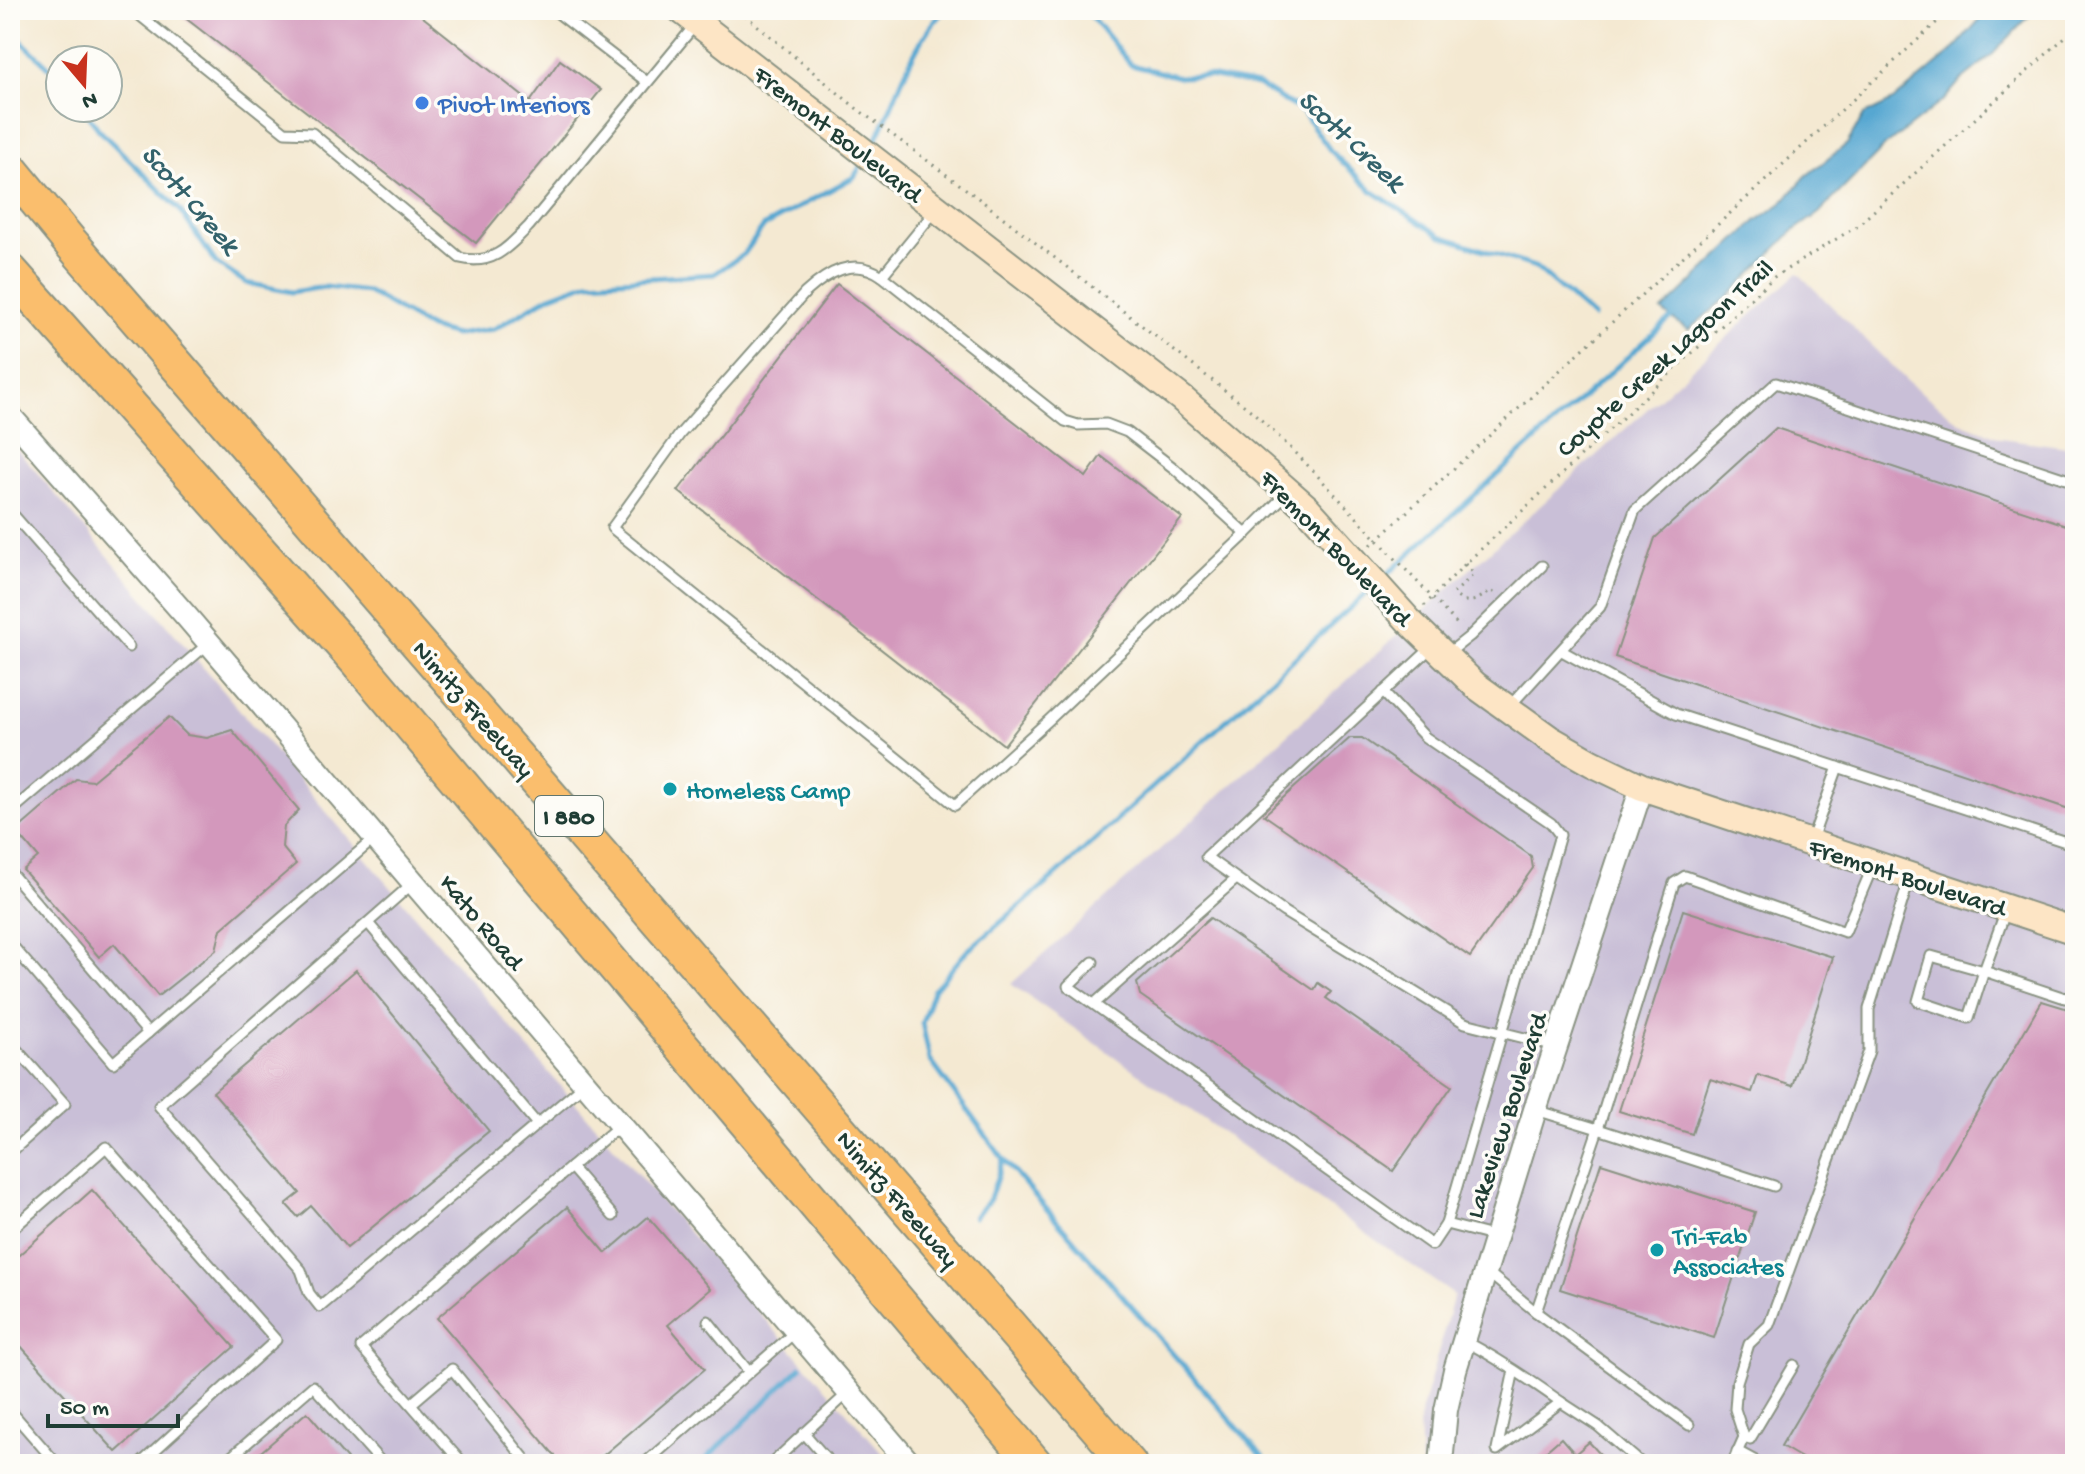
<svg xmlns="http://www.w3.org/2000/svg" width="2085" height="1474" font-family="'Gochi Hand',sans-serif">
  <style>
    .industrial { fill: #c9bfd7 }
    .water { fill: #57a7d1; stroke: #3b7282; stroke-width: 2 }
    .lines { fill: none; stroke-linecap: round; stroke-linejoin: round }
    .stream { stroke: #57a7d1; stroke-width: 5 }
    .building { fill: #d398bc }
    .service-casing { stroke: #8a9383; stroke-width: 13 }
    .tertiary-casing { stroke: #8a9383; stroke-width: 26 }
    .secondary-casing { stroke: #8a9383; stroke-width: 30 }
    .motorway-casing { stroke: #8a9383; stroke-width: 38 }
    .path { stroke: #8a9383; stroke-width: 3; stroke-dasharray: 2 6; stroke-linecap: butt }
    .service { stroke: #fff; stroke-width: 9 }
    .tertiary { stroke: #fff; stroke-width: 22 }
    .secondary { stroke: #fde5c5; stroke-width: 26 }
    .motorway { stroke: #fabe6d; stroke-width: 34 }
    .shop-dot { fill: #3f7fe0; stroke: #fdfcf7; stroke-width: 3 }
    .culture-dot { fill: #0f9aa8; stroke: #fdfcf7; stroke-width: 3 }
    .labels { text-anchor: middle; stroke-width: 7; stroke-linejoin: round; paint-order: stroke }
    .shield { fill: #fdfcf7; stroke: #62766e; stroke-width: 2 }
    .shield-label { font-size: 24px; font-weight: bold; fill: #1f3d34 }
    .shop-label { font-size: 26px; fill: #366cbe; stroke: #fdfcf7; text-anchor: start }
    .street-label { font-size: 26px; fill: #1f3d34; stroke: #fdfcf7 }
    .culture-label { font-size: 26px; fill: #0d838f; stroke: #fdfcf7; text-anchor: start }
    .water-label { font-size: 28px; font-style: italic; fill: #33626b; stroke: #fdfcf7 }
  </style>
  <rect width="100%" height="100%" fill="#fdfcf7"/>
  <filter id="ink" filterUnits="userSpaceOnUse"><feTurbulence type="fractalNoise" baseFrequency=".0125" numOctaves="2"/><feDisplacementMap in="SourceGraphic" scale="16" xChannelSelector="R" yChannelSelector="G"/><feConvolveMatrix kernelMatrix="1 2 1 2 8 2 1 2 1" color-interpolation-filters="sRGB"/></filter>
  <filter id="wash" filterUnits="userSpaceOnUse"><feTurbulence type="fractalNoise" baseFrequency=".006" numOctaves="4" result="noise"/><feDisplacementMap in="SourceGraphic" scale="32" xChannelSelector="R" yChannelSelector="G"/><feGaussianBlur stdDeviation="1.8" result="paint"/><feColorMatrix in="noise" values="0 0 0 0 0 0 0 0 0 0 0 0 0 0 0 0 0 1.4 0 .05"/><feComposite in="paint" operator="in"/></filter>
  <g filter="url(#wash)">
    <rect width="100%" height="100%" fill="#f4e9d2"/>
    <!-- industrial -->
    <g class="industrial">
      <polygon points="1798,273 1907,381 1958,421 2000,438 2075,448 2075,1464 1421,1464 1419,1420 1454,1295 1011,984"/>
      <polygon points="10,441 556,1081 892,1464 10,1464"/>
    </g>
    <!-- water -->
    <polygon class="water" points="1988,10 2035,10 1992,55 1961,80 1945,99 1886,145 1819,213 1792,232 1731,294 1688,330 1662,311 1756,221 1782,203 1806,176 1847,144 1864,115 1893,101 1952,51"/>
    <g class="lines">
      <!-- stream -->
      <g class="stream">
        <polyline points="1086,10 1131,65 1179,77 1208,76 1258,85 1303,112 1330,150 1372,191 1441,236 1535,267 1593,317"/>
        <polyline points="10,30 60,78"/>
        <polyline points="83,108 99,130 179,209 216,263 246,283 292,292 325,287 368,292 430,328 455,335 494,329 550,296 588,282 714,274 744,254 764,226 854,177 863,162"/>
        <path d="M 872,147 C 897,103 908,46 945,10"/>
        <polyline points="1382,579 1674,315"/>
        <polyline points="974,1217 990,1199 1003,1159"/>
        <polyline points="701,1464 801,1367"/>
        <polyline points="1269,1464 1003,1159 930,1060 922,1023 933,991 966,952 1055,876 1371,589"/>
      </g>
    </g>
    <g id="blocks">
      <!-- building -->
      <g class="building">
        <polygon points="175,10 414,10 530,102 560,60 601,90 476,243"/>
        <polygon points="837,284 1086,477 1101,456 1182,518 1004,745 678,491"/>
        <polygon points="1776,428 2075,528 2075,811 1615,657 1655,538"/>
        <polygon points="169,717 187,735 207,738 232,730 299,810 284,826 282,847 296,864 221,929 216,950 158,996 114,944 99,957 23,870 38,857 16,831 76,779 92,781"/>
        <polygon points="1350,738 1362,738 1531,856 1533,868 1470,957 1264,815"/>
        <polygon points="1683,910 1833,957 1792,1086 1758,1075 1752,1092 1710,1079 1692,1134 1619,1111"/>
        <polygon points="1210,918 1314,990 1318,983 1331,992 1326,998 1452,1086 1393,1171 1140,995 1137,983"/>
        <polygon points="356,970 489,1131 347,1248 311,1206 298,1217 286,1204 300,1193 213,1092"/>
        <polygon points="2042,1001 2075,1011 2075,1464 1812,1464 1781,1446"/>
        <polygon points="1601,1163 1755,1212 1714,1338 1560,1289"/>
        <polygon points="92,1190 234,1347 116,1452 10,1334 10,1263"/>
        <polygon points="567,1207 606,1253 648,1217 710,1289 668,1325 705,1369 593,1464 562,1464 437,1318"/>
        <polygon points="307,1412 351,1464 247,1464"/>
        <polygon points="1561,1438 1575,1454 1589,1442 1609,1464 1531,1464"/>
      </g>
    </g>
  </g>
  <g filter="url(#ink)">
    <use href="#blocks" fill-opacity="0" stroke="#8a9383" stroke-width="2"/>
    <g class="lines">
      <defs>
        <g id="service">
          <path d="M 133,10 L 285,132 L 312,133 L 460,258 C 492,266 508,248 529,226 L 695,25"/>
          <polyline points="554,10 647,82"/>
          <polyline points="935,211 882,276 1065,421 1078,425 1106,424 1127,432 1175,469 1246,534 1288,492"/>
          <path d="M 882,276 C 853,256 827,273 805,293 L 680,434 L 612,528 L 955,805 L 1049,720 L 1246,534"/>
          <polyline points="10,511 129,647"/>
          <polyline points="1433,646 1206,857 1284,912 1465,1023 1556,1046"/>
          <polyline points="1562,651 1676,714 2075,845"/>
          <polyline points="1446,655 1470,636 1542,566"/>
          <polyline points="1383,692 1425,737 1551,823 1560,835 1446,1224 1496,1237"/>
          <polyline points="1508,708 1600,607 1635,510 1776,383 2075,482"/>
          <polyline points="10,812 209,643"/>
          <polyline points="1812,839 1838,767"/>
          <polyline points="10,872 148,1033"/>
          <polyline points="413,883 159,1106 301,1270 309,1293 320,1307 585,1084"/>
          <polyline points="2006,910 1984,971 2065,998 2075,995"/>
          <polyline points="368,923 537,1124"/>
          <polyline points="10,943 113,1063 375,838"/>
          <polygon points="1931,956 1984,971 1969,1018 1918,1001"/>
          <polyline points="1093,962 1068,986 1432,1245 1446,1224"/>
          <polyline points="1094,1004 1236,879"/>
          <polyline points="10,1042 65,1104 10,1153"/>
          <polyline points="1536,1110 1598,1129 1536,1312 1689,1425"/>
          <polyline points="571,1167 613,1216"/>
          <polyline points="1774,1186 1598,1129 1674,883 1685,876 1845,932 1872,868"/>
          <polyline points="10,1231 106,1147 276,1340 140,1464"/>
          <polyline points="1486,1271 1536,1312"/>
          <polyline points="708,1321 749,1372"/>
          <path d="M 1465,1341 C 1499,1359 1530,1380 1561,1402 L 1497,1450 L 1514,1370"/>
          <polyline points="1561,1402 1598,1426 1642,1464"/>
          <polyline points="411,1404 452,1369 529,1464"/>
          <polyline points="10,1410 57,1464"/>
          <polyline points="804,1433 831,1464"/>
          <polyline points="1744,1437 1750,1439 1794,1365"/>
          <polyline points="1737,1451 1761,1464"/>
          <polyline points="223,1464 313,1386 383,1464"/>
          <polyline points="463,1464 361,1347 620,1125"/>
          <polyline points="644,1464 795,1332"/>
          <polyline points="771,1464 848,1393"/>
          <polyline points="1732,1464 1744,1437 1735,1409 1737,1382 1749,1344 1769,1325 1869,1051 1869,1009 1909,880"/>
        </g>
        <g id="tertiary">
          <polyline points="10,416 187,617 910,1464"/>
          <polyline points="1441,1464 1446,1410 1455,1370 1535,1110 1642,787"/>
        </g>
        <polyline id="secondary" points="681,10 1181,398 1307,508 1409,621 1475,685 1550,739 1592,763 1642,787 2075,931"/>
        <g id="motorway">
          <polyline points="10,169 71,243 1129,1464"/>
          <polyline points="10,271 357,661 1035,1464"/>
        </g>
      </defs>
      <!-- service casing -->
      <use href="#service" class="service-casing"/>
      <!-- tertiary casing -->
      <use href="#tertiary" class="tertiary-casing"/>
      <!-- secondary casing -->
      <use href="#secondary" class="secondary-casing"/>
      <!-- motorway casing -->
      <use href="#motorway" class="motorway-casing"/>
      <!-- path -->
      <g class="path">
        <polyline points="739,10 856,108 978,198 1254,413 1297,454 1457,624 1462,623"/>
        <polyline points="1371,545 1950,10"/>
        <path d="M 1465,564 L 1474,574 L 1453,594 C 1468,607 1477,601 1491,590 L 1494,593"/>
        <polyline points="1424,606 1465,564 1774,277 1856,227 2075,28"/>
      </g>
      <!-- service -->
      <use href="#service" class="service"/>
      <!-- tertiary -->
      <use href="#tertiary" class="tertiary"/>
      <!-- secondary -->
      <use href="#secondary" class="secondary"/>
      <!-- motorway -->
      <use href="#motorway" class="motorway"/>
    </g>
  </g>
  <!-- markers -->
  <circle class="shop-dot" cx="422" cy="103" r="8"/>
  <g class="culture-dot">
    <circle cx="670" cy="789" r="8"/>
    <circle cx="1657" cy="1250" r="8"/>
  </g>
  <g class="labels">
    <!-- shield labels -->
    <rect class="shield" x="535" y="796" width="68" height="40" rx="6"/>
    <g class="shield-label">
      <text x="569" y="824">I 880</text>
    </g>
    <!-- shop labels -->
    <g class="shop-label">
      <text x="438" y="112">Pivot Interiors</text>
    </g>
    <!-- street labels -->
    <g class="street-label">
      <text transform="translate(839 133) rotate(38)" y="9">Fremont Boulevard</text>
      <text transform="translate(1664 357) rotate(-42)" y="9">Coyote Creek Lagoon Trail</text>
      <text transform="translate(1337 547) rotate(46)" y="9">Fremont Boulevard</text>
      <text transform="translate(475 708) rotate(49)" y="9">Nimitz Freeway</text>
      <text transform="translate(1908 876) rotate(18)" y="9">Fremont Boulevard</text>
      <text transform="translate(483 921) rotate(50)" y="9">Kato Road</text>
      <text transform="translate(1505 1115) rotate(-72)" y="9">Lakeview Boulevard</text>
      <text transform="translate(899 1198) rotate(49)" y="9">Nimitz Freeway</text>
    </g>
    <!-- culture labels -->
    <g class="culture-label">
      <text x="686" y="798">Homeless Camp</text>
      <text x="1673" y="1244">Tri-Fab<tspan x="1673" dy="30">Associates</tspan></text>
    </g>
    <!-- water labels -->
    <g class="water-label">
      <text transform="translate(1353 139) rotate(43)" y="10">Scott Creek</text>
      <text transform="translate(192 198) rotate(49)" y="10">Scott Creek</text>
    </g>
  </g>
  <!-- margin -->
  <rect width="2085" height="1474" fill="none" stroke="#fdfcf7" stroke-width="40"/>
  <!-- north arrow -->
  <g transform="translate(84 84) rotate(161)"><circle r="38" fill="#fdfcf7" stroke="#a4b0a9" stroke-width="2"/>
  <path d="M0-6L14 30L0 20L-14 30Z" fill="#c8321e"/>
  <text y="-12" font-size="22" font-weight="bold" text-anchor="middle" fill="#1f3d34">N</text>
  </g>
  <!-- scale -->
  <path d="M48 1414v12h130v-12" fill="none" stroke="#1f3d34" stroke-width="4"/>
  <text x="60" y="1414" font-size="24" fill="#1f3d34" stroke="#fdfcf7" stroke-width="6" paint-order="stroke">50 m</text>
</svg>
